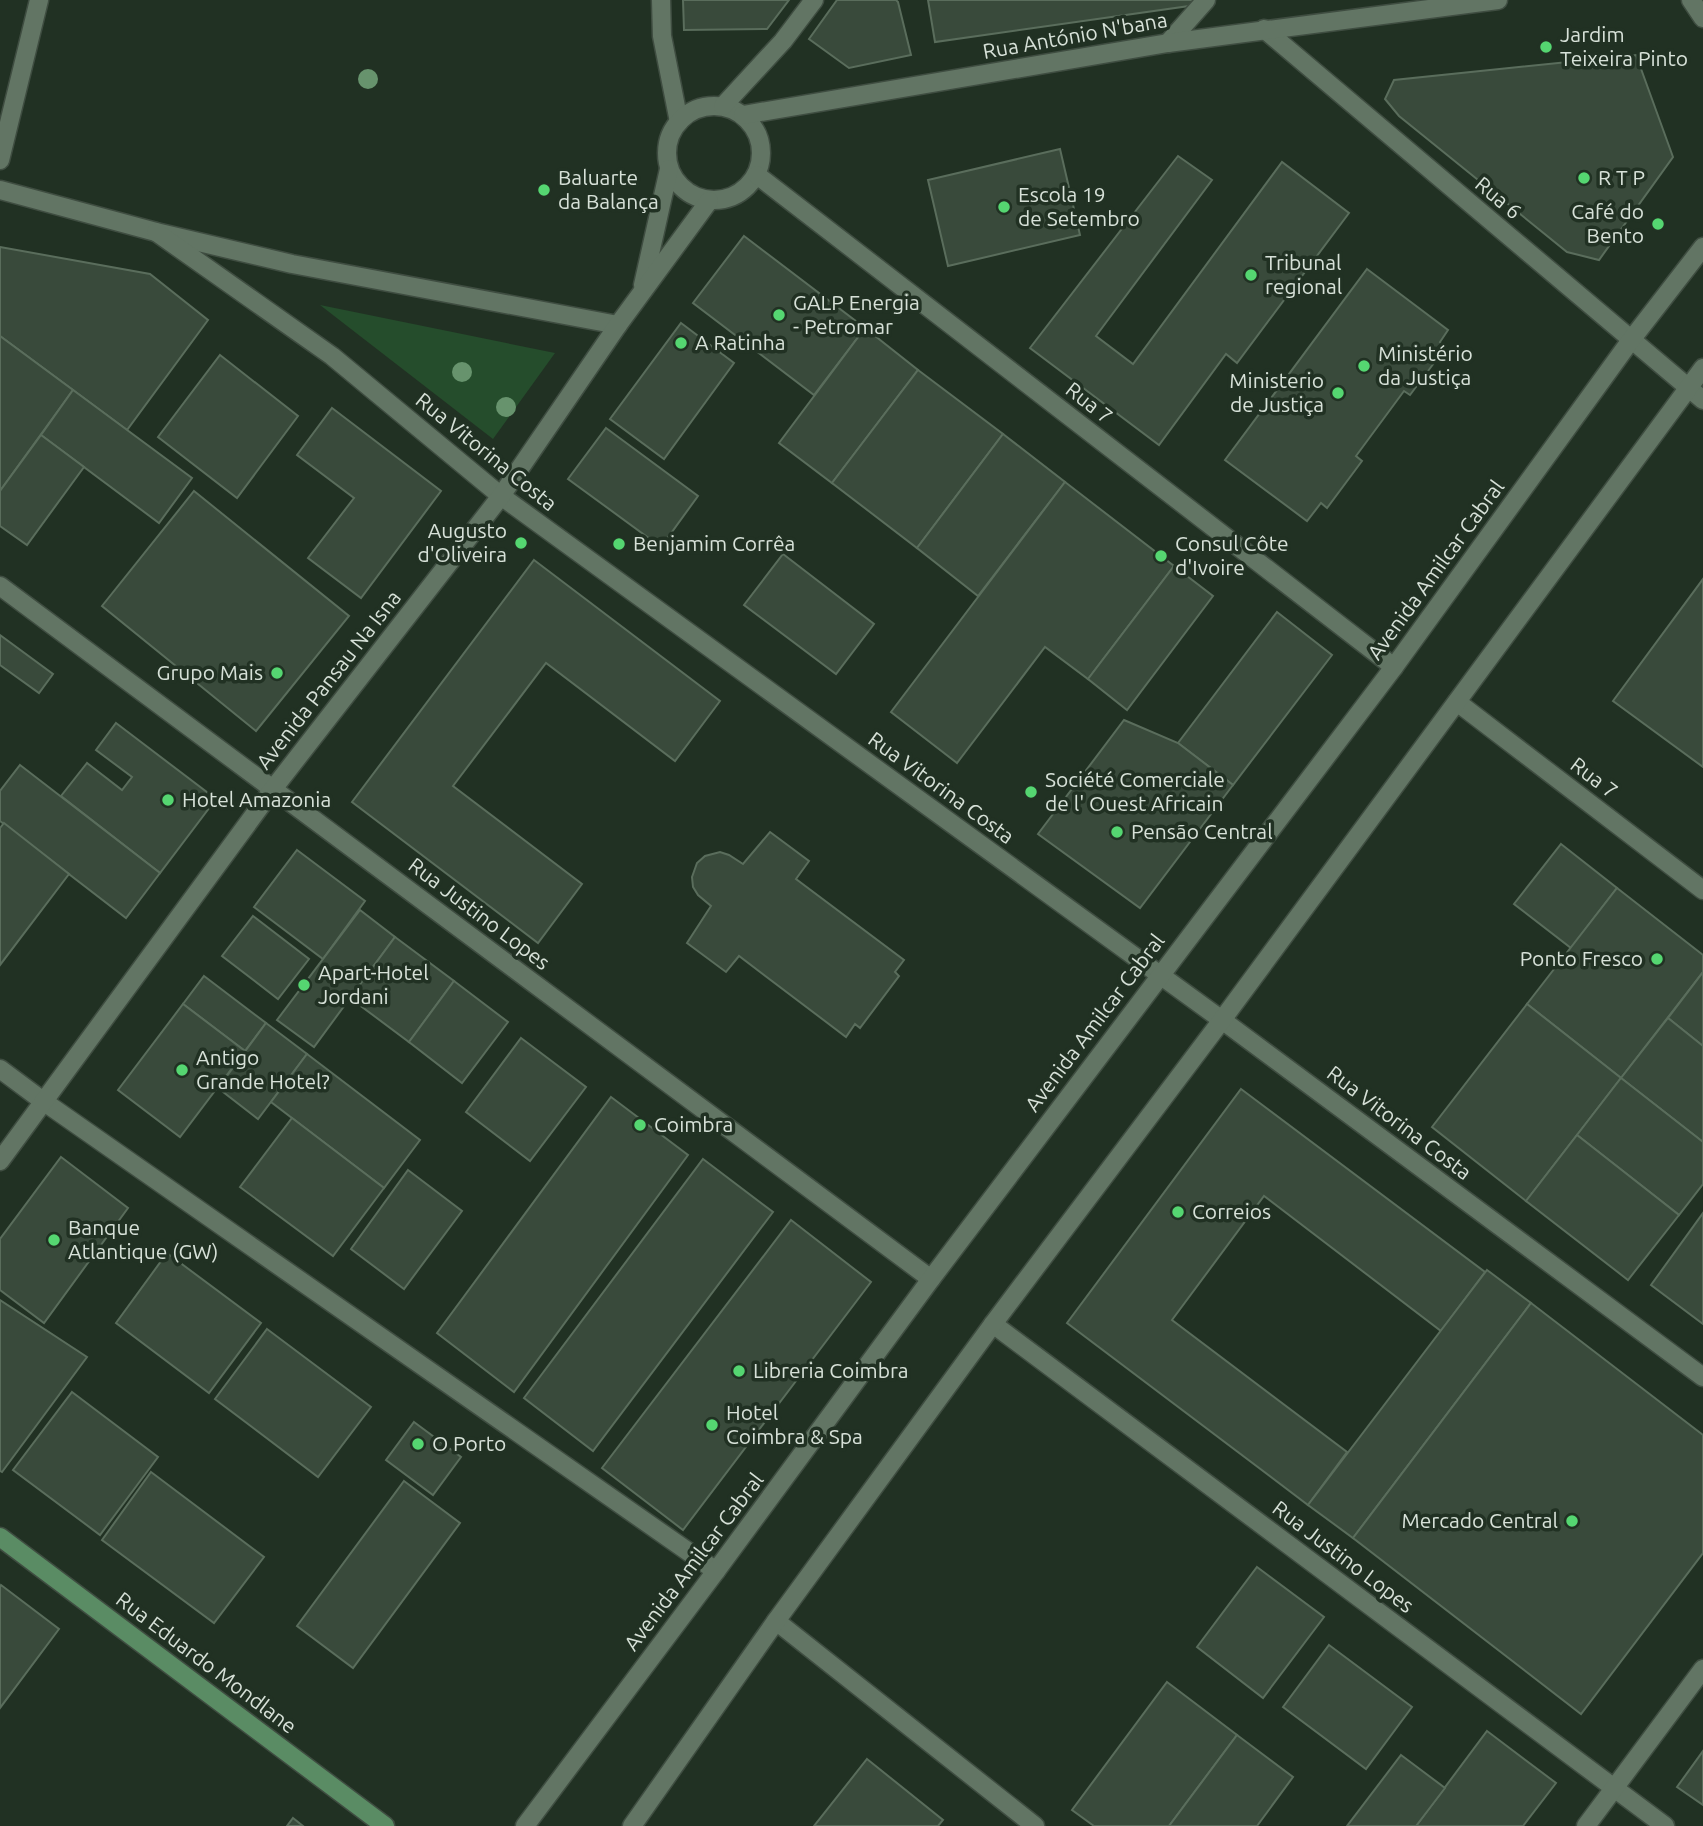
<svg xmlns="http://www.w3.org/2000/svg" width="1703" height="1826" font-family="Ubuntu,sans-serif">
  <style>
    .green { fill: #254d2c }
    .building { fill: #394a3b; stroke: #5a6d5c; stroke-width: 2 }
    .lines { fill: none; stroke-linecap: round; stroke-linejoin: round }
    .lane-casing { stroke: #3f4d41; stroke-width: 21 }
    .street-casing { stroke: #3f4d41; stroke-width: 21 }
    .secondary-casing { stroke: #3f4d41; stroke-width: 21 }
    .lane { stroke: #627564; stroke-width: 18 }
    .street { stroke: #627564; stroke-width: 18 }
    .secondary { stroke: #5a8c64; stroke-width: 18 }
    .tree { fill: #67936d }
    .poi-dot { fill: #55d671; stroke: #213123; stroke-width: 2.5 }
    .labels { text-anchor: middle; stroke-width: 7; stroke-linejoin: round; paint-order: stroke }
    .poi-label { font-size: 21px; fill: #d7e1d8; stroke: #213123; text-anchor: start }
    .street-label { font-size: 21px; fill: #d7e1d8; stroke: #213123 }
  </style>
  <rect width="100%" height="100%" fill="#213123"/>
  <!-- green -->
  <polygon class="green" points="320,305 555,353 493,439"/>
  <!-- building -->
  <g class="building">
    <polygon points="683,0 789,0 767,29 684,30"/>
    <polygon points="837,0 896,0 898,2 911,55 849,68 809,39"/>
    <polygon points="928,0 1199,0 1196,5 935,42"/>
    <polygon points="1636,55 1673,157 1599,260 1567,252 1399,116 1385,99 1394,80"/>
    <polygon points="1060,149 1080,235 948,266 928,180"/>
    <polygon points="1178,156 1212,180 1096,336 1133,364 1282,162 1349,213 1237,363 1226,354 1159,445 1030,348"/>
    <polygon points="744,236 865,328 814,395 693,303"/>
    <polygon points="0,247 150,274 208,320 127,430 0,336"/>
    <polygon points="1367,269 1448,330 1440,342 1446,347 1410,395 1404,391 1356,456 1362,461 1327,508 1321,503 1307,521 1225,460"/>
    <polygon points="681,323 734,363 664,459 610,419"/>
    <polygon points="865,328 918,370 832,483 779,443"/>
    <polygon points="0,336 73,390 0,491"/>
    <polygon points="220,355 298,416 237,498 158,437"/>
    <polygon points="918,370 1003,434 917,548 832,483"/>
    <polygon points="73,390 192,478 159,523 41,435"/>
    <polygon points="332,408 441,491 361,598 308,558 354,498 297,455"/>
    <polygon points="606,428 698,496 661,547 568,479"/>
    <polygon points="1003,434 1065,482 978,596 917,548"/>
    <polygon points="41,435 84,467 27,545 0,526 0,491"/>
    <polygon points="1065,482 1174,566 1088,679 1045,647 957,763 891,712"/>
    <polygon points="194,491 349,616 256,731 102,606"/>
    <polygon points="783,554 874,624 836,674 744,605"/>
    <polygon points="534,560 720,701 675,761 546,663 453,786 582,884 538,943 352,802"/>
    <polygon points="1174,566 1213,596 1127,710 1088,679"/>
    <polygon points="1703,579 1703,767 1613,701"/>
    <polygon points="1277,612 1332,655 1233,785 1178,743"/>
    <polygon points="0,635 53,674 39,693 0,665"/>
    <polygon points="1124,720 1178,743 1233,785 1140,908 1038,834"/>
    <polygon points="116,723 216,799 160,873 61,796 87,763 122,790 132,777 96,750"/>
    <polygon points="20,765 160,873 126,918 0,821 0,791"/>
    <polygon points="4,823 69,874 0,965 0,828"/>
    <polygon points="770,832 809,861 796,879 904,960 895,972 899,976 860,1028 855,1024 846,1037 739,956 726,972 687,943 711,906 698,895 693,887 692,877 697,863 705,856 720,852 729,855 743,864"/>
    <polygon points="1561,844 1617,888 1571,948 1514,904"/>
    <polygon points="297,850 365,901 323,959 254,907"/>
    <polygon points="1617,888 1703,955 1703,972 1621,1078 1527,1004"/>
    <polygon points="360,910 395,937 314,1047 277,1020"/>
    <polygon points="253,916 309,959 278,999 222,956"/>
    <polygon points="395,937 454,981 409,1042 350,998"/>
    <polygon points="1703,972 1703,1046 1668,1018"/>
    <polygon points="204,976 266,1023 245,1051 183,1004"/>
    <polygon points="454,981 508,1022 462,1083 409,1042"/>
    <polygon points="183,1004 245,1051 180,1137 118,1090"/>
    <polygon points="1527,1004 1621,1078 1526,1201 1432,1127"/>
    <polygon points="1668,1018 1703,1046 1703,1142 1621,1078"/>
    <polygon points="266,1023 307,1054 258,1119 218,1088"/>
    <polygon points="521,1038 586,1087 530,1161 466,1112"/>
    <polygon points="307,1054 420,1140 384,1188 271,1102"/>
    <polygon points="1621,1078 1703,1142 1703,1184 1679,1215 1577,1135"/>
    <polygon points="1241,1089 1485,1272 1441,1331 1264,1196 1172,1320 1347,1452 1308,1505 1067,1323"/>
    <polygon points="611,1097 688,1155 514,1392 437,1333"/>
    <polygon points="292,1118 384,1188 333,1256 240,1187"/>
    <polygon points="1577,1135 1679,1215 1628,1280 1526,1201"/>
    <polygon points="61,1157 128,1208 44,1323 0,1290 0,1239"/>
    <polygon points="703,1159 773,1212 593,1451 524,1398"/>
    <polygon points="408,1170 462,1211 404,1289 351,1249"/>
    <polygon points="1703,1213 1703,1324 1651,1285"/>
    <polygon points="791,1220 871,1282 683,1530 602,1468"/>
    <polygon points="167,1253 261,1323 209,1393 116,1323"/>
    <polygon points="1487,1270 1531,1303 1353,1538 1308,1505"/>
    <polygon points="0,1300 87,1357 2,1472 0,1471"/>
    <polygon points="1531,1303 1703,1435 1703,1553 1581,1714 1353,1538"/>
    <polygon points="267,1329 371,1407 318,1477 215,1399"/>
    <polygon points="72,1392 158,1457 100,1535 13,1470"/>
    <polygon points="414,1422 461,1457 433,1495 386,1460"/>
    <polygon points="151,1472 264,1557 214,1623 102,1540"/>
    <polygon points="404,1481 460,1523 353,1668 297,1626"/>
    <polygon points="1257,1567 1324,1617 1263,1698 1197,1647"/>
    <polygon points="1,1585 59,1629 0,1708 0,1587"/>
    <polygon points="1329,1645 1412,1707 1366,1769 1283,1707"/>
    <polygon points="1167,1682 1237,1735 1169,1826 1094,1826 1072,1810"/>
    <polygon points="1487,1731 1556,1783 1523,1826 1416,1826"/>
    <polygon points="1237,1735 1293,1777 1257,1826 1169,1826"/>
    <polygon points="1703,1751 1703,1805 1677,1787"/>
    <polygon points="1401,1755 1445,1788 1416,1826 1347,1826"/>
    <polygon points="867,1759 943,1820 938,1826 814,1826"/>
    <polygon points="293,1818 303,1826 287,1826"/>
  </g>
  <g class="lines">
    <defs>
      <g id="lane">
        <polyline points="1691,0 1703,18"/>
        <polyline points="0,160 39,0"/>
      </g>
      <g id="street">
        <polyline points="661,0 662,36 679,122"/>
        <polyline points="1264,29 1703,400"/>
        <polyline points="1168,43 1206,0"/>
        <circle cx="714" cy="153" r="47"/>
        <polyline points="723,106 783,41 814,0"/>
        <polyline points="743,115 1168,43 1498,0"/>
        <polyline points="757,175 1394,667"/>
        <polyline points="0,190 156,232 292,264 618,325"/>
        <polyline points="156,232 332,356 501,496 1222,1020 1703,1377"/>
        <polyline points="643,285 669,169"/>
        <polyline points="0,586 931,1279"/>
        <polyline points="1457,702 1703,890"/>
        <polyline points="0,1069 43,1101 716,1571"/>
        <polyline points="0,1161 273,789 501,496 618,325 709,201"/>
        <polyline points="993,1324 1665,1826"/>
        <polyline points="776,1621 1035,1826"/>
        <polyline points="525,1826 716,1571 931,1279 1394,667 1631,340 1703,247"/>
        <polyline points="632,1826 776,1621 993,1324 1222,1020 1703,368"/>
        <polyline points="1586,1826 1703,1669"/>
      </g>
      <polyline id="secondary" points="0,1537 385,1826"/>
    </defs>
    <!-- lane casing -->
    <use href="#lane" class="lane-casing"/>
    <!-- street casing -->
    <use href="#street" class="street-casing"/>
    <!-- secondary casing -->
    <use href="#secondary" class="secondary-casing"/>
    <!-- lane -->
    <use href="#lane" class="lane"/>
    <!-- street -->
    <use href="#street" class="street"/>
    <!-- secondary -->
    <use href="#secondary" class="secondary"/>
  </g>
  <!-- trees -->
  <g class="tree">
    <circle cx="368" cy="79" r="10"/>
    <circle cx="462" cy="372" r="10"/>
    <circle cx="506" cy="407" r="10"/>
  </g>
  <!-- markers -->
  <g class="poi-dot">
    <circle cx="1546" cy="47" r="7"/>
    <circle cx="1584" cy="178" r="7"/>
    <circle cx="544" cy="190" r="7"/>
    <circle cx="1004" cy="207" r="7"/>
    <circle cx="1658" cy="224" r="7"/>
    <circle cx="1251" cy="275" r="7"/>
    <circle cx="779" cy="315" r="7"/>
    <circle cx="681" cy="343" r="7"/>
    <circle cx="1364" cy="366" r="7"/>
    <circle cx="1338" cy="393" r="7"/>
    <circle cx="521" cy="543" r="7"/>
    <circle cx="619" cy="544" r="7"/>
    <circle cx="1161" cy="556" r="7"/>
    <circle cx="277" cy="673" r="7"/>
    <circle cx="1031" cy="792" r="7"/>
    <circle cx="168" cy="800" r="7"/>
    <circle cx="1117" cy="832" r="7"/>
    <circle cx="1657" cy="959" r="7"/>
    <circle cx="304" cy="985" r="7"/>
    <circle cx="182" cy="1070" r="7"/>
    <circle cx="640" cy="1125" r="7"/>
    <circle cx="1178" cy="1212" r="7"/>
    <circle cx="54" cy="1240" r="7"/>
    <circle cx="739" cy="1371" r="7"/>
    <circle cx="712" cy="1425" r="7"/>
    <circle cx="418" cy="1444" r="7"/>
    <circle cx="1572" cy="1521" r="7"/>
  </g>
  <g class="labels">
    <!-- poi labels -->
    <g class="poi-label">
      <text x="1560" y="42">Jardim<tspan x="1560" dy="24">Teixeira Pinto</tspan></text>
      <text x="558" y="185">Baluarte<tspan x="558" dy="24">da Balança</tspan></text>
      <text x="1598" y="185">R T P</text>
      <text x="1018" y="202">Escola 19<tspan x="1018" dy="24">de Setembro</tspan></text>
      <text x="1644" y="219" text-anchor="end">Café do<tspan x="1644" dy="24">Bento</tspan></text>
      <text x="1265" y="270">Tribunal<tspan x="1265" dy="24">regional</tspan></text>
      <text x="793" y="310">GALP Energia<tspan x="793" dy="24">- Petromar</tspan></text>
      <text x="695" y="350">A Ratinha</text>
      <text x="1378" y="361">Ministério<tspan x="1378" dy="24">da Justiça</tspan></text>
      <text x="1324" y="388" text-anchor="end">Ministerio<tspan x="1324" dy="24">de Justiça</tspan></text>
      <text x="507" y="538" text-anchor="end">Augusto<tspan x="507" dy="24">d'Oliveira</tspan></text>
      <text x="633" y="551">Benjamim Corrêa</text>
      <text x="1175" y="551">Consul Côte<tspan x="1175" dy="24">d'Ivoire</tspan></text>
      <text x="263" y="680" text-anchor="end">Grupo Mais</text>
      <text x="1045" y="787">Société Comerciale<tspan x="1045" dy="24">de l' Ouest Africain</tspan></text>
      <text x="182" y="807">Hotel Amazonia</text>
      <text x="1131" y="839">Pensão Central</text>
      <text x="1643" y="966" text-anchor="end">Ponto Fresco</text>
      <text x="318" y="980">Apart-Hotel<tspan x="318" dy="24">Jordani</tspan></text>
      <text x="196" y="1065">Antigo<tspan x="196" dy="24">Grande Hotel?</tspan></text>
      <text x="654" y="1132">Coimbra</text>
      <text x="1192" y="1219">Correios</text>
      <text x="68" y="1235">Banque<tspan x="68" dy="24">Atlantique (GW)</tspan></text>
      <text x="753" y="1378">Libreria Coimbra</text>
      <text x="726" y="1420">Hotel<tspan x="726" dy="24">Coimbra &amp; Spa</tspan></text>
      <text x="432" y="1451">O Porto</text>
      <text x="1558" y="1528" text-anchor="end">Mercado Central</text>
    </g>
    <!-- street labels -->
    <g class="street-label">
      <text transform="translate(1075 36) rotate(-10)" y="7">Rua António N'bana</text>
      <text transform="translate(1498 198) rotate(40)" y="7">Rua 6</text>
      <text transform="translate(1089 403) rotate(38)" y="7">Rua 7</text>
      <text transform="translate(486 452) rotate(39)" y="7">Rua Vitorina Costa</text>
      <text transform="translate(1436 570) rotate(-54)" y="7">Avenida Amilcar Cabral</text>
      <text transform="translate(329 680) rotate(-52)" y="7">Avenida Pansau Na Isna</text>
      <text transform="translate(1594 778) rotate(37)" y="7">Rua 7</text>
      <text transform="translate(941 788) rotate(36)" y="7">Rua Vitorina Costa</text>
      <text transform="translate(479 914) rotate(37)" y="7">Rua Justino Lopes</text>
      <text transform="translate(1095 1023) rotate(-53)" y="7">Avenida Amilcar Cabral</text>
      <text transform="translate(1399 1123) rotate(37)" y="7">Rua Vitorina Costa</text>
      <text transform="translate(1343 1557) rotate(37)" y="7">Rua Justino Lopes</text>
      <text transform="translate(694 1562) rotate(-53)" y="7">Avenida Amilcar Cabral</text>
      <text transform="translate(206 1663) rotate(37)" y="7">Rua Eduardo Mondlane</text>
    </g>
  </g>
</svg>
